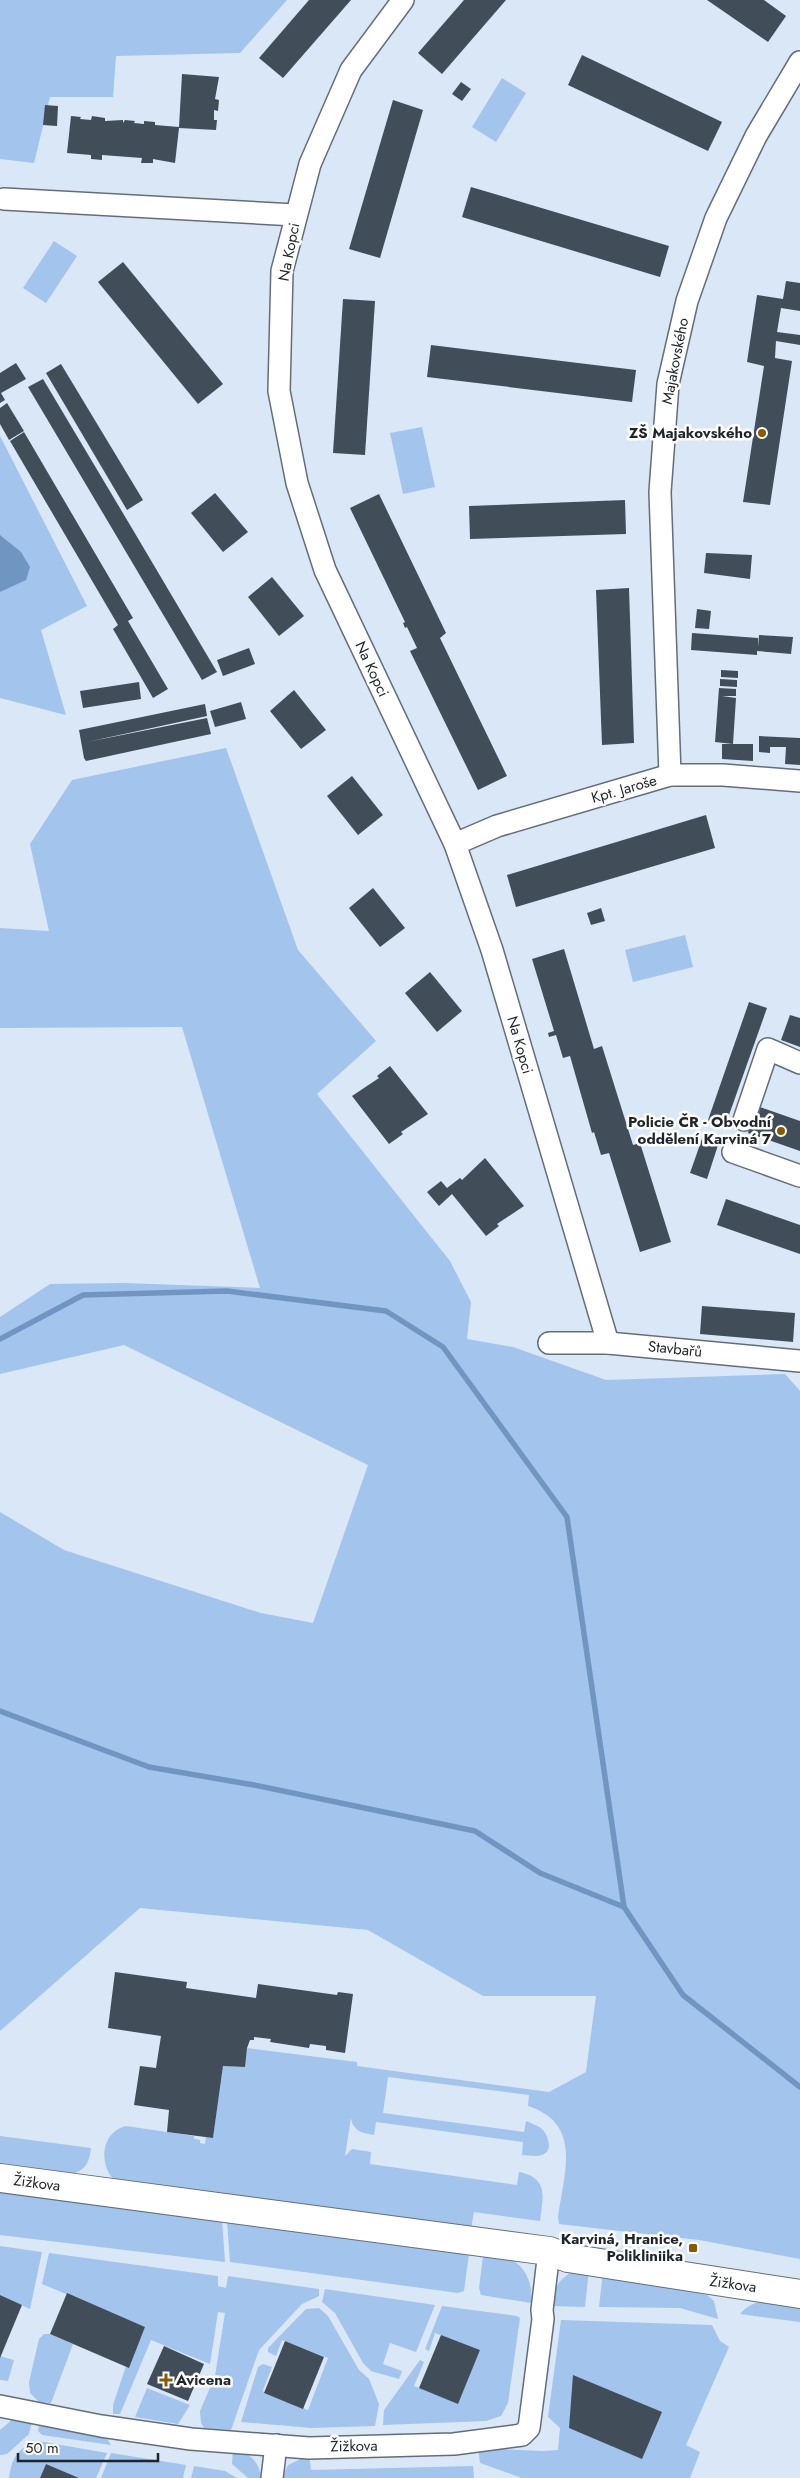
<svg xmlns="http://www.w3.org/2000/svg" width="800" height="2478" font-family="Jost,sans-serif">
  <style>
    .green { fill: #a3c4ec }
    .water { fill: #7195c1 }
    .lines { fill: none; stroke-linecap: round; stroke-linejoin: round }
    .stream { stroke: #7195c1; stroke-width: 5.5 }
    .building { fill: #424d5a }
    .street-casing { stroke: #636e7c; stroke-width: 24 }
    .secondary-casing { stroke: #636e7c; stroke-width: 30 }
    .street { stroke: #fff; stroke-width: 21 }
    .secondary { stroke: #fff; stroke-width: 28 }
    .poi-dot { fill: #8a5a00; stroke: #fff; stroke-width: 2 }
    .labels { text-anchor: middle; stroke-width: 5; stroke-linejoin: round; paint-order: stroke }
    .street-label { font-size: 15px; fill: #1f242a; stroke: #fff }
    .poi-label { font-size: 15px; font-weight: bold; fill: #1f242a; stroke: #fff; text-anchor: end }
  </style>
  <rect width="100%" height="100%" fill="#dae7f7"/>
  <!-- green -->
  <g class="green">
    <polygon points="0,0 287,0 240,53 116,56 113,97 50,97 34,163 0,159"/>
    <polygon points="502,78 526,93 496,142 472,127"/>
    <polygon points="54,241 77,256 46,303 23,288"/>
    <polygon points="422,427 435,487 403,494 390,433"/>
    <polygon points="0,436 87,606 41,630 66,715 0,698"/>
    <path d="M 226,748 L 298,950 L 376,1041 L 317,1094 L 450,1261 L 471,1302 L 467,1339 L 513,1347 L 606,1380 L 785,1374 L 800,1391 L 800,2259 L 699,2240 L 559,2224 L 558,2217 C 564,2172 583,2124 528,2106 L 529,2095 L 388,2077 L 383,2113 L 524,2132 L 526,2121 C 530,2123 537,2125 541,2128 C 548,2134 554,2151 542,2155 C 536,2157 528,2155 522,2155 L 523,2142 L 376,2122 L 374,2135 C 362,2133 353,2131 351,2118 L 345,2156 L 352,2149 L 371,2152 L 370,2164 L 517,2185 L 519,2172 C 549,2178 543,2197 540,2221 L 474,2212 L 471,2229 L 115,2181 C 98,2165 101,2132 126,2126 L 194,2136 L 194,2139 L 200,2140 L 200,2143 L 205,2144 L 206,2137 L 213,2138 L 223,2066 L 244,2067 L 247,2048 L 357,2062 L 357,2066 L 549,2092 L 586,2072 L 596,1996 L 483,1996 L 368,1930 L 140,1908 L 0,2031 L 0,1512 L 64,1550 L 261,1613 L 313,1623 L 368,1465 L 124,1345 L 0,1374 L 0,1317 L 50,1284 L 124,1283 L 260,1288 L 182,1027 L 0,1028 L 0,928 L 49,931 L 30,844 L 72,780 Z"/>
    <polygon points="685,935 693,967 633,982 625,950"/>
    <path d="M 0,2136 L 91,2148 C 89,2164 85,2170 70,2175 L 0,2165 Z"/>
    <polygon points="0,2191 222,2220 225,2262 0,2235"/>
    <polygon points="227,2221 469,2254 464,2291 458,2293 230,2262"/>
    <polygon points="0,2246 42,2252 30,2309 0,2295"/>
    <polygon points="49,2253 218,2276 218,2286 226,2288 228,2276 319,2289 319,2296 302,2304 259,2350 231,2430 204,2428 201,2423 200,2411 215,2376 225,2313 218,2312 210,2364 151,2340 120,2414 113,2414 113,2405 126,2366 129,2367 145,2327 42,2284"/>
    <path d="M 483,2256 C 491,2258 507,2257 514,2261 C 528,2271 533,2287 531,2303 L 481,2295 L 479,2288 Z"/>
    <path d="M 575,2270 L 589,2270 L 585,2307 L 551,2306 C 554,2287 558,2280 575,2270 Z"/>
    <polygon points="603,2272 629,2275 707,2295 714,2301 718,2319 680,2308 599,2307"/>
    <polygon points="325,2289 435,2305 416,2352 390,2343 383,2364 402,2371 399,2379 371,2371 363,2363 335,2313 322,2302"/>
    <path d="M 800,2299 L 800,2322 L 740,2314 C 755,2296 779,2300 800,2299 Z"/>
    <polygon points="442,2306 517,2316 520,2318 508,2403 501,2416 486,2421 383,2425 384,2410 420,2360 424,2362 414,2386 458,2403 480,2350 435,2333 429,2351 425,2349"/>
    <polygon points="319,2308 328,2316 359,2370 369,2379 379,2404 375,2426 311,2428 241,2422 258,2367 263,2364 272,2367 263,2390 264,2393 308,2410 328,2358 282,2340 276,2356 268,2352 268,2348 306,2309"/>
    <polygon points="561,2320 712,2325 720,2341 729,2347 686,2445 700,2452 690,2478 522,2478 480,2463 478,2448 543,2451 558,2450 560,2428 548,2417"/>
    <polygon points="44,2334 50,2334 73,2344 51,2403 39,2402 30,2393 29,2382 39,2339"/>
    <polygon points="0,2356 14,2360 8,2381 0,2380"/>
    <polygon points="147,2388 190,2405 178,2424 135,2417"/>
    <polygon points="33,2418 29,2434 7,2454 0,2455 0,2430 13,2419"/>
    <polygon points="40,2419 104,2433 111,2445 42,2435 38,2431"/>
    <path d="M 38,2441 L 107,2453 L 96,2478 L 79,2478 L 46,2464 L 40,2478 L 9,2478 C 12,2458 17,2448 38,2441 Z"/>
    <path d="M 233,2449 C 250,2453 259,2461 261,2478 L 248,2478 L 232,2464 Z"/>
    <polygon points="111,2453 186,2465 183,2478 101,2478"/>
    <polygon points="309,2455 311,2470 473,2466 474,2478 282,2478 288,2465"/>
    <polygon points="194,2466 225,2471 237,2478 191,2478"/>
  </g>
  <!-- water -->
  <polygon class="water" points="0,535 21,552 30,567 26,580 0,592"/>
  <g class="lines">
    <!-- stream -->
    <g class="stream">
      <polyline points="0,1339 83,1295 227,1291 386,1311 443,1347 567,1517 624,1907 683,1995 800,2087"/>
      <polyline points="0,1711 149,1767 254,1785 475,1831 540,1873 624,1907"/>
    </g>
  </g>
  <!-- building -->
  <g class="building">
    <polygon points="309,0 351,0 283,78 259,58"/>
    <polygon points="464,0 506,0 442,74 418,53"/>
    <polygon points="707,0 764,0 786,16 768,42"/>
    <polygon points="582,55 722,122 708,151 568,85"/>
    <polygon points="182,74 219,77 215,99 219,100 218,111 214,110 214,120 217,120 216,130 179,128 175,163 153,159 153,163 141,163 142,158 102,155 102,160 91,159 91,155 67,153 71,116 81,117 80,119 91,120 92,116 105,118 105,121 123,120 123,123 125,120 135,121 134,123 144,124 144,121 155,122 155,125 179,127"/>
    <polygon points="461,82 471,89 462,101 452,94"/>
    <polygon points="393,100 423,110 380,258 349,249"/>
    <polygon points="45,105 58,106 57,126 43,125"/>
    <polygon points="471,187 669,246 660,277 462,217"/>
    <polygon points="123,262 223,384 198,404 98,282"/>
    <polygon points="786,281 800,283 800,311 781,308 777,332 800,335 800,345 776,341 775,358 792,361 770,505 743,502 764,366 747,362 757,295 783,299"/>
    <polygon points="343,299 375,301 365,455 333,453"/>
    <polygon points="431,345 636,370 632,402 427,377"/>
    <polygon points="16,363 26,379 1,393 5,400 0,403 0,373"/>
    <polygon points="61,364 143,500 127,510 46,373"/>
    <polygon points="43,379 133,530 217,672 202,680 28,387"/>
    <polygon points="7,403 24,431 9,440 0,424 0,408"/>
    <polygon points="24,432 133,618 128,621 168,689 153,698 113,629 118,625 10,441"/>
    <polygon points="215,493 248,532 223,552 191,513"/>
    <polygon points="379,494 446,633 440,638 507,776 478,790 410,651 417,648 407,627 405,628 403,623 405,622 350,508"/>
    <polygon points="625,500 626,534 470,539 469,506"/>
    <polygon points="706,553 752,555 750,579 704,573"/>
    <polygon points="272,577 304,616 279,636 248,597"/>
    <polygon points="629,588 634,743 602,745 596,590"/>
    <polygon points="697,609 711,611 709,629 695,628"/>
    <polygon points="692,633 758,638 758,647 759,635 793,637 791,654 757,651 757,655 691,650"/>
    <polygon points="249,648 255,664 223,676 217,660"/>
    <polygon points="721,670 738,671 738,678 721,677"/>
    <polygon points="720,679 737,680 737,687 720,686"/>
    <polygon points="139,682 141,699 83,708 80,691"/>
    <polygon points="719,688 736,689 736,696 722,696 736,698 733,744 753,744 753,761 722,759 722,744 733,744 715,742"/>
    <polygon points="294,690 326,730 301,749 270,711"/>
    <polygon points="241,702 246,719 215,727 210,711"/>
    <polygon points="205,704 207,716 87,742 207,718 211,734 86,761 84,758 79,730"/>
    <polygon points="759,736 800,738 800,765 785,764 786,747 770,747 770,753 759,752"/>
    <polygon points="352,776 383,815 358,835 327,796"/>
    <polygon points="706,815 715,848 516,907 507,875"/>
    <polygon points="373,888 405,928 380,947 349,908"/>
    <polygon points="601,908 605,921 591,925 587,913"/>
    <polygon points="564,949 594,1049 602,1046 633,1145 640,1143 671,1242 640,1252 609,1153 601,1155 594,1132 592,1133 570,1056 563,1058 556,1035 549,1037 548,1033 554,1031 532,959"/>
    <polygon points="430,972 462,1011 437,1032 405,993"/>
    <polygon points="749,1002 767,1008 724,1129 707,1123"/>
    <polygon points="790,1015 800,1018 800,1047 781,1040"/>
    <polygon points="390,1066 428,1114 401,1132 403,1134 389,1144 352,1096 379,1078 377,1076"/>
    <polygon points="757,1106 800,1121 800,1151 748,1133"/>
    <polygon points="704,1133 720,1139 707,1179 690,1173"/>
    <polygon points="485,1158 524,1206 497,1224 499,1226 486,1236 452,1194 439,1206 427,1192 441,1181 447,1188 460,1178 462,1180"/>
    <polygon points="726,1199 800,1225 800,1254 717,1225"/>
    <polygon points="702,1306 795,1313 793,1342 700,1334"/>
    <polygon points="115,1972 187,1982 186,1988 256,1998 258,1984 337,1995 338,1992 353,1994 345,2053 326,2050 326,2046 310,2044 309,2048 270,2042 271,2039 254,2037 254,2040 250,2040 247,2048 245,2067 223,2066 213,2138 167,2132 169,2110 134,2105 140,2066 156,2068 161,2036 108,2028"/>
    <polygon points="67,2293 145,2327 129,2368 50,2334"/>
    <polygon points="0,2295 22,2305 0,2358"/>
    <polygon points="441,2335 480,2350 458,2404 419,2388"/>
    <polygon points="285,2341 324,2357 303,2409 264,2393"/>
    <polygon points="164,2346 204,2364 188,2401 147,2384"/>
    <polygon points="573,2375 662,2412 642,2459 569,2428"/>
    <polygon points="46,2464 79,2478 40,2478"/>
  </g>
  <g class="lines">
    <defs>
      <g id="street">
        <polyline points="403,0 351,70 310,164 282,271 279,391 297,483 325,570 455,844 492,950 608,1343"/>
        <polyline points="4,199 295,215"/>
        <polyline points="670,775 660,492 668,384 687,301 716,218 756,136 800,62"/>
        <polyline points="455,844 497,826 670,775 723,775 800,781"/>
        <polyline points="744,1120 768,1049 800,1063"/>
        <polyline points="733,1152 800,1176"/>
        <polyline points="549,1343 608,1343 800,1361"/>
        <polyline points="0,2406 101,2426 191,2439 309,2448 454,2444 522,2435 529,2428 543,2319 542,2310 549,2251"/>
        <polyline points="272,2478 276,2445"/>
      </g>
      <polyline id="secondary" points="0,2178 549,2251 568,2258 800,2294"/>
    </defs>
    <!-- street casing -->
    <use href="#street" class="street-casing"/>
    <!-- secondary casing -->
    <use href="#secondary" class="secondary-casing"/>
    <!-- street -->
    <use href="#street" class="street"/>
    <!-- secondary -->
    <use href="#secondary" class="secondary"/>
  </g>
  <!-- markers -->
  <g class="poi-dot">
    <circle cx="762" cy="433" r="5"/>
    <circle cx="781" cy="1131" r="5"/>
    <rect x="688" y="2243" width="10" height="10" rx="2.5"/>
    <path d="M163.5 2372.5h5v5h5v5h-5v5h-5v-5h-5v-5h5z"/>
  </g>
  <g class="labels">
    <!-- street labels -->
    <g class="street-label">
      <text transform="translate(289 252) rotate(-79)" y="5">Na Kopci</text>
      <text transform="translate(675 361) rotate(-79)" y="5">Majakovského</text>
      <text transform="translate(372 669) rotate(65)" y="5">Na Kopci</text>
      <text transform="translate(624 789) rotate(-16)" y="5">Kpt. Jaroše</text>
      <text transform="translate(520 1045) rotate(74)" y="5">Na Kopci</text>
      <text transform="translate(675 1349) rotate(6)" y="5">Stavbařů</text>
      <text transform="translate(37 2183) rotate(7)" y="5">Žižkova</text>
      <text transform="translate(733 2284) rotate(8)" y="5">Žižkova</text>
      <text transform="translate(354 2446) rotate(-1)" y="5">Žižkova</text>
    </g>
    <!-- poi labels -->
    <g class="poi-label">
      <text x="752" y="438">ZŠ Majakovského</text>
      <text x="771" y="1127">Policie ČR - Obvodní<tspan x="771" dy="17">oddělení Karviná 7</tspan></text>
      <text x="683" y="2244">Karviná, Hranice,<tspan x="683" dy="17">Polikliniika</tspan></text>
      <text x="176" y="2385" text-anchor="start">Avicena</text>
    </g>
  </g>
  <!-- scale -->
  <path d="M18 2453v8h140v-8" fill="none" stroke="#1f242a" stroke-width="2.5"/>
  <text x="25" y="2453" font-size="15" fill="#1f242a" stroke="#ffffff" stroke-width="4" paint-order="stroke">50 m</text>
</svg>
